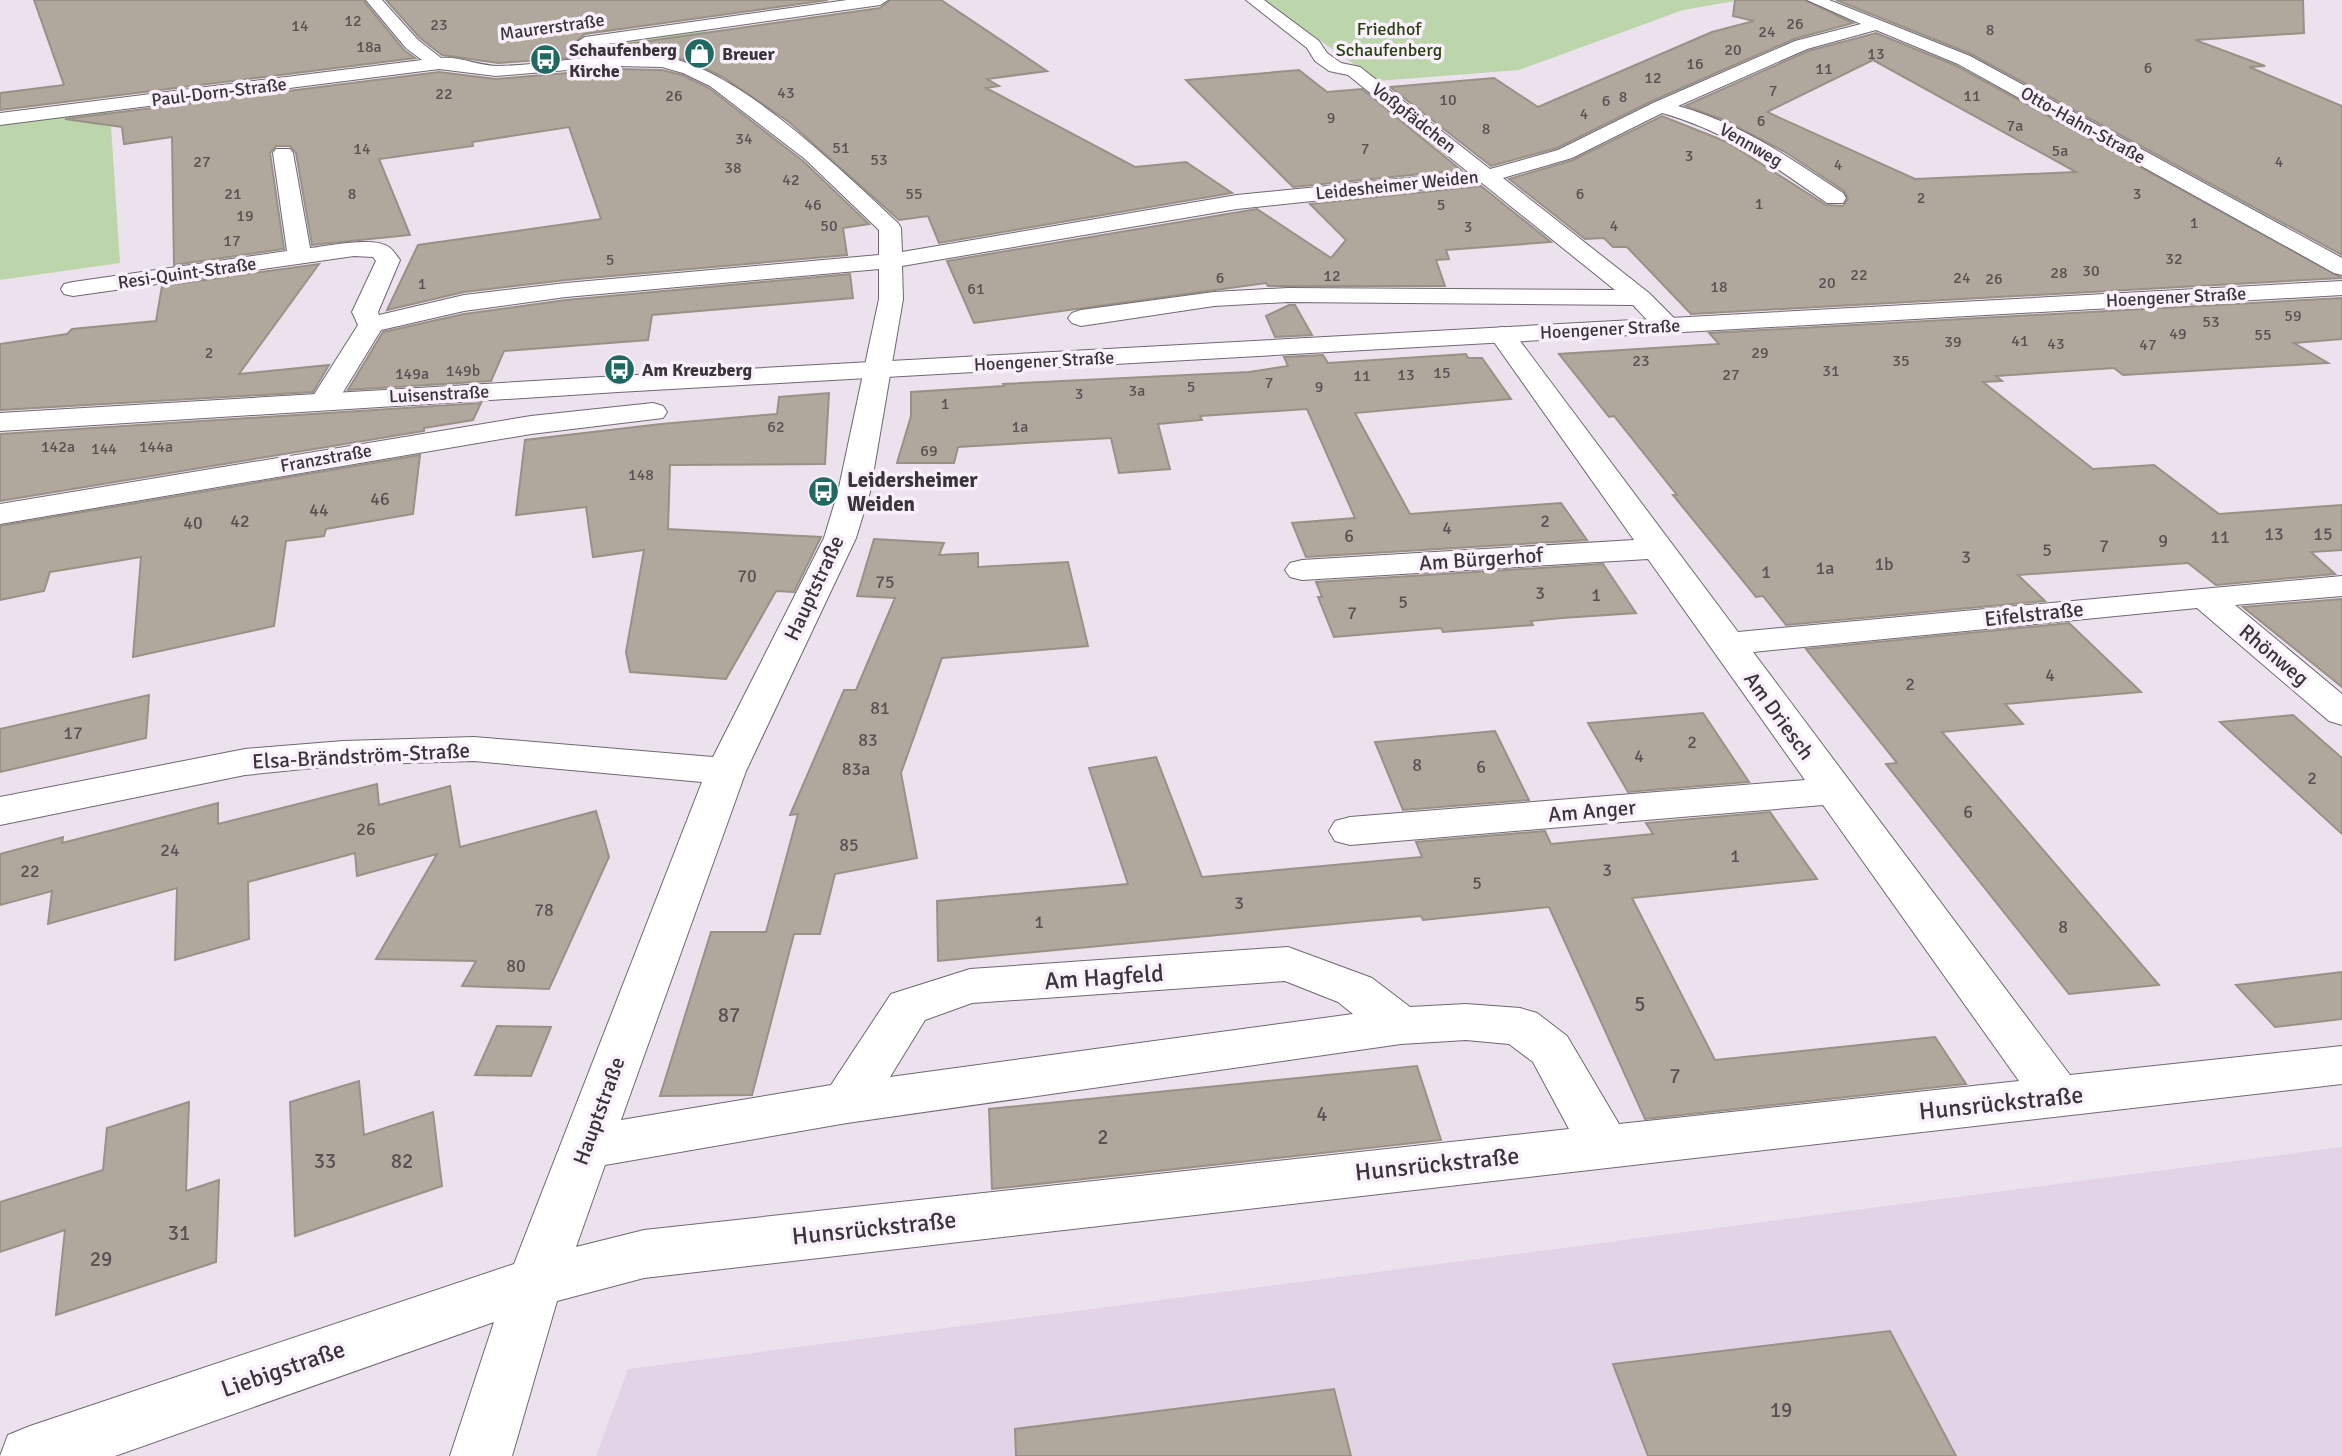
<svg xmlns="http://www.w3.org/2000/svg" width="2342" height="1456" font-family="Signika,sans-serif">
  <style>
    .built { fill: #e2d4e6 }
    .green { fill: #bcd5ab }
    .building { fill: #b1a89d; stroke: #999186; stroke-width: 2; fill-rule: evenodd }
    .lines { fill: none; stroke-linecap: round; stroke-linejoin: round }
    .minor-casing { stroke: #706772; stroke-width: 2 }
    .secondary-casing { stroke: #706772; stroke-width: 2 }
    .minor { fill: #fff; fill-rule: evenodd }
    .secondary { fill: #fff; fill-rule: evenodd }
    .labels { text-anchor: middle; stroke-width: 7; stroke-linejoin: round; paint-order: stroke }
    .far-number-label { font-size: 16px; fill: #575253 }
    .far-street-label { font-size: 18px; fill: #39353a; stroke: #f9f0fc }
    .far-park-label { font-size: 18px; fill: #28410f; stroke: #f9f0fc }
    .far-poi-label { font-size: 18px; font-weight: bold; fill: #39353a; stroke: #f9f0fc; text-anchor: start }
    .number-label { font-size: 18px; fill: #575253 }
    .poi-label { font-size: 21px; font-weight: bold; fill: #39353a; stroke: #f9f0fc; text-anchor: start }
    .street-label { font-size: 21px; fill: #39353a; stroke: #f9f0fc }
    .near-number-label { font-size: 21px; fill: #575253 }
    .near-street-label { font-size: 24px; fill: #39353a; stroke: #f9f0fc }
  </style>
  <rect width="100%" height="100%" fill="#ece2ee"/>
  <!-- built -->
  <polygon class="built" points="2342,1147 2342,1456 596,1456 628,1369"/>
  <!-- green -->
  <g class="green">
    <polygon points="1262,0 1741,0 1683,10 1519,70 1378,81"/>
    <polygon points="704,29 710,36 668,55 543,64 538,53"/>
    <polygon points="110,110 120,263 0,280 0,124"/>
  </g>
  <!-- building -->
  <g class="building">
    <polygon points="34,0 363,0 404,50 415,58 0,110 0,93 64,85"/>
    <polygon points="386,0 828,0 585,34 575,43 585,50 880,8 890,0 941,0 1047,71 987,79 999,86 986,88 1135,167 1186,162 1232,193 939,243 928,216 899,220 789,122 723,77 692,62 663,54 641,53 498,63 442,55 420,38"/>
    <polygon points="1735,0 1805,0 1853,23 1794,39 1652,101 1557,148 1491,166 1390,87 1494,78 1538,107 1712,32 1754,21 1733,16"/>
    <polygon points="1836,0 2303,0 2304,33 2195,40 2265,66 2249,67 2342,106 2342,255 1971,54"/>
    <path d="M 1876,33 L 1957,66 L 2342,278 L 1691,314 L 1627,247 L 1613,247 L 1604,238 L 1585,239 L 1509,179 L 1573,160 L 1662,116 L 1727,142 L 1826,205 L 1843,206 L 1848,199 L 1844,191 L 1785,152 L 1724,120 L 1685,106 L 1808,51 ZM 1873,60 L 2076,172 L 1915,179 L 1767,112 Z"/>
    <polygon points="615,69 662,70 682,75 709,88 803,161 869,224 843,228 847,255 566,280 464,292 387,310 418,245 601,219 569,127 472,142 473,146 379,159 410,235 312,245 296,153 290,146 276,146 270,153 284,249 174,265 172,137 124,144 122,127 65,119 439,72 496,79"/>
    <polygon points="1299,70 1327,92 1362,89 1461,170 1293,187 1186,80"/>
    <polygon points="1481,186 1551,242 1446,250 1449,259 1436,260 1445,286 1268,286 1266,283 974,323 947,261 1257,209 1331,258 1346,240 1310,204"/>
    <polygon points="319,264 239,374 329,365 313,392 0,410 0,344 67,334 72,329 156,321 162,286"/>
    <polygon points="850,274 853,298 652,315 648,340 504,351 491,381 348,390 383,332 464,314 566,300"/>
    <polygon points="2342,298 2342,339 2294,343 2328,363 2123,375 2114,368 1996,376 2002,381 1983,382 2093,469 2154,465 2219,514 2342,505 2342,550 2311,552 2335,574 2216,585 2188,563 2018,575 2045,601 1786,625 1763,596 1756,597 1673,495 1677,495 1614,416 1609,417 1559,354 1719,344 1709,333"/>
    <polygon points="1289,305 1295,305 1312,335 1275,337 1266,316"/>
    <polygon points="1466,354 1468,358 1482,358 1511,399 1355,413 1410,514 1561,503 1587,540 1306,557 1292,523 1355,518 1307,409 1200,416 1202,420 1158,424 1170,469 1119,473 1111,438 958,447 954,463 897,463 911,416 911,392 1004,386 1003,384 1249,372 1288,366 1284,357 1323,355 1328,363"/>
    <polygon points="829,393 825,464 670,465 668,529 821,537 794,592 776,591 726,679 630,672 626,652 644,550 593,557 586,507 516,515 525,440 661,424 777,414 779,397"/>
    <polygon points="481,403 473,420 424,428 424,431 0,501 0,434"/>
    <polygon points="420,455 413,514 326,529 324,536 286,541 274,626 133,657 141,557 50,572 44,591 0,600 0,526"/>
    <polygon points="874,539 944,543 939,555 978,553 978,567 1068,562 1088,646 942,658 901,773 917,858 835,874 820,934 794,934 752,1095 660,1096 711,932 766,932 798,814 790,815 844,690 856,690 895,598 857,596"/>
    <polygon points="1603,564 1636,613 1562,618 1531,621 1533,625 1443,632 1441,628 1334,637 1318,597 1322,597 1316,582"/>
    <polygon points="2342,599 2342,687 2243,607"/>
    <polygon points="2069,623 2141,692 2005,704 2023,724 1942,732 2159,985 2069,994 1886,764 1897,763 1806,649"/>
    <polygon points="149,695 146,738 0,772 0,729"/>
    <polygon points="1703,713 1749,782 1628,792 1588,723"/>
    <polygon points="2293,715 2342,758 2342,834 2220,722"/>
    <polygon points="1495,731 1529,800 1403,810 1375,742"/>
    <polygon points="1156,757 1202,877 1422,857 1416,842 1545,831 1551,844 1653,834 1646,823 1770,812 1817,879 1632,898 1715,1060 1935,1037 1966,1084 1645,1119 1549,907 1423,920 1421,916 938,961 937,901 1128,884 1089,768"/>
    <polygon points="377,784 379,805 450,786 460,847 596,811 609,857 549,989 462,986 476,961 376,959 437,854 357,876 355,853 248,882 249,939 175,960 177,888 48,924 52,891 0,905 0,854 63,837 62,843 218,803 218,824"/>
    <polygon points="2342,972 2342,1019 2275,1027 2236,985"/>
    <polygon points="497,1026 551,1027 531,1076 475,1075"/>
    <polygon points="1417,1066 1441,1140 992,1189 989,1109"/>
    <polygon points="359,1081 364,1135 433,1112 442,1186 295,1236 290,1102"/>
    <polygon points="189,1102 186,1191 219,1180 216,1262 56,1315 65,1230 0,1252 0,1202 103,1170 107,1128"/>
    <polygon points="1890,1331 1956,1456 1648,1456 1613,1364"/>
    <polygon points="1334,1389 1351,1456 1016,1456 1015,1429"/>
  </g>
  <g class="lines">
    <defs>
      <g id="minor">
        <path d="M 366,0 L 382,0 L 418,40 L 441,58 C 459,56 479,66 498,66 C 552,65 607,50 662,57 C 735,65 844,173 898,223 L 901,228 L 902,252 L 1237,195 L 1468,172 L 1348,75 L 1329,71 L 1315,61 L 1307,48 L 1246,0 L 1264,0 L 1319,41 L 1327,53 L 1341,63 L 1360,67 L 1490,169 L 1558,150 L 1653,103 L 1795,41 L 1861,24 L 1807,0 L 1829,0 L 1970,56 L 2342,258 L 2342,275 L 2334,273 L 1958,64 L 1876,30 L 1807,49 L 1678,106 C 1743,124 1787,157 1843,193 L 1846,198 L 1843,203 L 1827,203 C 1770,164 1729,132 1662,113 L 1572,158 L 1503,178 L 1649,293 L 1682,326 L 1678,331 C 1658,337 1647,319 1633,305 L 1288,302 L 1214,306 L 1081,326 L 1072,323 L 1068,318 L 1072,313 L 1081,310 L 1214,292 L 1288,288 L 1615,290 L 1482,183 L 1237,209 L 902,266 L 903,299 L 870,492 L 856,538 L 746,771 L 621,1120 L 831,1085 L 891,994 L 970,969 L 1288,947 L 1372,978 L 1410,1007 L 1466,1004 L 1520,1008 L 1537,1013 L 1567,1036 L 1619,1124 L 2019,1081 L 1823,805 L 1350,845 L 1335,841 L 1329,831 L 1335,821 L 1350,817 L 1805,780 L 1648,559 L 1302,580 L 1290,577 L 1285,570 L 1290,563 L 1302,560 L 1634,540 L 1489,335 L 1493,329 L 1502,327 L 1511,329 L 1738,632 L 2342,576 L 2342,596 L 2235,605 L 2342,694 L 2342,725 L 2329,721 L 2197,608 L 1753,652 L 2070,1075 L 2342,1046 L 2342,1084 L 644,1278 L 557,1301 L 512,1456 L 450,1456 L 494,1322 L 115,1456 L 0,1456 L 8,1435 L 30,1426 L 514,1264 L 702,782 L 474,761 L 343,765 L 245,775 L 0,825 L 0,797 L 245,749 L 343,741 L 474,737 L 713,757 L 824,538 L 838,492 L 879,299 L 879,269 L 566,297 L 464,311 L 381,330 L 334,407 L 324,409 L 314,407 L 310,401 L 358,325 L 352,312 L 376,261 L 373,257 L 354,256 L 73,296 L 64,294 L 61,289 L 64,284 L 73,282 L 287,251 L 273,153 L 276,149 L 290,149 L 293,153 L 310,248 C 329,246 373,236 389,247 C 393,250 397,256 400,260 L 378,312 L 379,315 L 464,295 L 566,283 L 879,255 L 879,230 L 805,159 L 710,86 L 683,73 L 662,67 L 615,66 L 496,76 L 439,69 L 0,125 L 0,113 L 422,60 L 406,48 ZM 1285,981 L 1338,1002 L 1353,1014 L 890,1077 L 925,1020 L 972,1003 ZM 1466,1040 L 1509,1044 L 1533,1062 L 1569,1129 L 644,1230 L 576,1247 L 605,1165 L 847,1123 L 1401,1044 Z"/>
        <polygon points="847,0 888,0 880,5 585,47 577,42 585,37"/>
        <polygon points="653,403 663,406 667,412 663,418 531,434 0,524 0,504 531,416"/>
      </g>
      <polygon id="secondary" points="2342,281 2342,295 618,392 0,431 0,413 618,376"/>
    </defs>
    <!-- minor casing -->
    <use href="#minor" class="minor-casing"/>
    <!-- secondary casing -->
    <use href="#secondary" class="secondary-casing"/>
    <!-- minor -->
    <use href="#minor" class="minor"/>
    <!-- secondary -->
    <use href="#secondary" class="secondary"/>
  </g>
  <!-- icons -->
  <defs>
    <symbol id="shop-disc" viewBox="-11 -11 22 22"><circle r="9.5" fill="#206960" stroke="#f9f0fc"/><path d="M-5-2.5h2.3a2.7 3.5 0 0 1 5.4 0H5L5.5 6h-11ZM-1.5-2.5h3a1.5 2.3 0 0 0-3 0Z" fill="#fff"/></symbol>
    <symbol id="bus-disc" viewBox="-11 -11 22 22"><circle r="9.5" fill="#206960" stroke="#f9f0fc"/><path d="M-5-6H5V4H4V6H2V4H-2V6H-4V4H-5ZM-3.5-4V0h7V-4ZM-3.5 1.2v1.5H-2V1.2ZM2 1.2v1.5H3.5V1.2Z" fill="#fff"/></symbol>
  </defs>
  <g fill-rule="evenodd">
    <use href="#shop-disc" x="682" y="36" width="35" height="35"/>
    <use href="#bus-disc" x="528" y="42" width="35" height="35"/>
    <use href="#bus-disc" x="602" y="352" width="35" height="35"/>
    <use href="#bus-disc" x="806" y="474" width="35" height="35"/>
  </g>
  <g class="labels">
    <!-- far-number labels -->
    <g class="far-number-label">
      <text x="353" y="26">12</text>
      <text x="1795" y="29">26</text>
      <text x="439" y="30">23</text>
      <text x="300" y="31">14</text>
      <text x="1990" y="35">8</text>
      <text x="1767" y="37">24</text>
      <text x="369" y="52">18a</text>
      <text x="1733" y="55">20</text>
      <text x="1876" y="59">13</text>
      <text x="1695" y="69">16</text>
      <text x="2148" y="73">6</text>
      <text x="1824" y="74">11</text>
      <text x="1653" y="83">12</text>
      <text x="1773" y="96">7</text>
      <text x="786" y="98">43</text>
      <text x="444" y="99">22</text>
      <text x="674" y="101">26</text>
      <text x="1972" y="101">11</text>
      <text x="1623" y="102">8</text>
      <text x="1448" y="105">10</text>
      <text x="1606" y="106">6</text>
      <text x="1584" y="119">4</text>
      <text x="1331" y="123">9</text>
      <text x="1761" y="126">6</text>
      <text x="2015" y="131">7a</text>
      <text x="1486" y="134">8</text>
      <text x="744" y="144">34</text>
      <text x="841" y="153">51</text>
      <text x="362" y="154">14</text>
      <text x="1365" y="154">7</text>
      <text x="2060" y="156">5a</text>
      <text x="1689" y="161">3</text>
      <text x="879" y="165">53</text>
      <text x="202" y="167">27</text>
      <text x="2279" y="167">4</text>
      <text x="1838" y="170">4</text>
      <text x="733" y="173">38</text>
      <text x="791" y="185">42</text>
      <text x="233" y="199">21</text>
      <text x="352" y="199">8</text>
      <text x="914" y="199">55</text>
      <text x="1580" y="199">6</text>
      <text x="2137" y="199">3</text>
      <text x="1921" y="203">2</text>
      <text x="1759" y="209">1</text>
      <text x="813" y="210">46</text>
      <text x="1441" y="210">5</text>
      <text x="245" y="221">19</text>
      <text x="2194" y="228">1</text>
      <text x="829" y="231">50</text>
      <text x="1614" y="231">4</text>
      <text x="1468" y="232">3</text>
      <text x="232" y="246">17</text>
      <text x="2174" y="264">32</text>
      <text x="610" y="265">5</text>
      <text x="2091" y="276">30</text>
      <text x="2059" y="278">28</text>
      <text x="1859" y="280">22</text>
      <text x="1332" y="281">12</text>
      <text x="1220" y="283">6</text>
      <text x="1962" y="283">24</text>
      <text x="1994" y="284">26</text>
      <text x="1827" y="288">20</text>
      <text x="422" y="289">1</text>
      <text x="1719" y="292">18</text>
      <text x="976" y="294">61</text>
      <text x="2293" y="321">59</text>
      <text x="2211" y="327">53</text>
      <text x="2178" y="339">49</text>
      <text x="2263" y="340">55</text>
      <text x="2020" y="346">41</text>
      <text x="1953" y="347">39</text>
      <text x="2056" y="349">43</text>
      <text x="2148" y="350">47</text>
      <text x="209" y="358">2</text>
      <text x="1760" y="358">29</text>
      <text x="1641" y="366">23</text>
      <text x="1901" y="366">35</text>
      <text x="463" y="376">149b</text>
      <text x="1831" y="376">31</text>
      <text x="1442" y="378">15</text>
      <text x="412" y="379">149a</text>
      <text x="1406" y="380">13</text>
      <text x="1731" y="380">27</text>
      <text x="1362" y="381">11</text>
      <text x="1269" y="388">7</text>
      <text x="1191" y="392">5</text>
      <text x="1319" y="392">9</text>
      <text x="1137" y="396">3a</text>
      <text x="1079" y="399">3</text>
      <text x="945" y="409">1</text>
      <text x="776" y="432">62</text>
      <text x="1020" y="432">1a</text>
      <text x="58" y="452">142a</text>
      <text x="156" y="452">144a</text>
      <text x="104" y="454">144</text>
      <text x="929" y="456">69</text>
      <text x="641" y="480">148</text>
    </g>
    <!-- far-street labels -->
    <g class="far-street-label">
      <text transform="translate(552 27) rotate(-8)" y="6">Maurerstraße</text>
      <text transform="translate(219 92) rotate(-7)" y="6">Paul-Dorn-Straße</text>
      <text transform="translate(1414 118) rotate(38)" y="6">Voßpfädchen</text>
      <text transform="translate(2083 125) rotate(29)" y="6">Otto-Hahn-Straße</text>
      <text transform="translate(1751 145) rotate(30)" y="6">Vennweg</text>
      <text transform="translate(1397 185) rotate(-6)" y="6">Leidesheimer Weiden</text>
      <text transform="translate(187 273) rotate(-8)" y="6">Resi-Quint-Straße</text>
      <text transform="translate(2176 297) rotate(-3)" y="6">Hoengener Straße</text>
      <text transform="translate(1610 329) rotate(-3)" y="6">Hoengener Straße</text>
      <text transform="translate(1044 361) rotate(-3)" y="6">Hoengener Straße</text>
      <text transform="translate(439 394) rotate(-3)" y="6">Luisenstraße</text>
      <text transform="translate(326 458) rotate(-10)" y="6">Franzstraße</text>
    </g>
    <!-- far-park labels -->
    <g class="far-park-label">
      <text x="1389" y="35">Friedhof<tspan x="1389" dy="21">Schaufenberg</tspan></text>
    </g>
    <!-- far-poi labels -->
    <g class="far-poi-label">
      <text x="569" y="56">Schaufenberg<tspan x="569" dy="21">Kirche</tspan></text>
      <text x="722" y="60">Breuer</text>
      <text x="642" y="376">Am Kreuzberg</text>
    </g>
    <!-- number labels -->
    <g class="number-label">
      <text x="380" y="505">46</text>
      <text x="319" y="516">44</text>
      <text x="240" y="527">42</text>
      <text x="1545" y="527">2</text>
      <text x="193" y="529">40</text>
      <text x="1447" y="534">4</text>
      <text x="2274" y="540">13</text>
      <text x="2323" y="540">15</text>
      <text x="1349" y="542">6</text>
      <text x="2220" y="543">11</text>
      <text x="2163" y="547">9</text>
      <text x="2104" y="552">7</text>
      <text x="2047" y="556">5</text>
      <text x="1966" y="563">3</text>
      <text x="1884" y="570">1b</text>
      <text x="1825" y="574">1a</text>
      <text x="1766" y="578">1</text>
      <text x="747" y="582">70</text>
      <text x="885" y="588">75</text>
      <text x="1540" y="599">3</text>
      <text x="1596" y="601">1</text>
      <text x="1403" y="608">5</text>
      <text x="1352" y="619">7</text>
      <text x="2050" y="681">4</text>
      <text x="1910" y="690">2</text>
      <text x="880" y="714">81</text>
      <text x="73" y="739">17</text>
      <text x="868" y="746">83</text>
      <text x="1692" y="748">2</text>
      <text x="1639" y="762">4</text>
      <text x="1417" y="771">8</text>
      <text x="1481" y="773">6</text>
      <text x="856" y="775">83a</text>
      <text x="2312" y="784">2</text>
      <text x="1968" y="818">6</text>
      <text x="366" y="835">26</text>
      <text x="849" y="851">85</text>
      <text x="170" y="856">24</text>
      <text x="1735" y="862">1</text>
      <text x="1607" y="876">3</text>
      <text x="30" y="877">22</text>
      <text x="1477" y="889">5</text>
      <text x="1239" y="909">3</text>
      <text x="544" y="916">78</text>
      <text x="1039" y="928">1</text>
      <text x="2063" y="933">8</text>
      <text x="516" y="972">80</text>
    </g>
    <!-- poi labels -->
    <g class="poi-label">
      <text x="847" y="487">Leidersheimer<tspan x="847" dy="24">Weiden</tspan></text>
    </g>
    <!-- street labels -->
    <g class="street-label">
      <text transform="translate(1481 559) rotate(-4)" y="7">Am Bürgerhof</text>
      <text transform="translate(814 588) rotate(-65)" y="7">Hauptstraße</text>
      <text transform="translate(2034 614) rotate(-6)" y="7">Eifelstraße</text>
      <text transform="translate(2274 655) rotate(40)" y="7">Rhönweg</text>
      <text transform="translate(1779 716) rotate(54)" y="7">Am Driesch</text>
      <text transform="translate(361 756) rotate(-3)" y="7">Elsa-Brändström-Straße</text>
      <text transform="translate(1592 811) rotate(-5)" y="7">Am Anger</text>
      <text transform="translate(599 1111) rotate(-70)" y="7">Hauptstraße</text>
    </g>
    <!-- near-number labels -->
    <g class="near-number-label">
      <text x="1640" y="1011">5</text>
      <text x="729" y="1022">87</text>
      <text x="1675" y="1083">7</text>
      <text x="1322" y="1121">4</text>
      <text x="1103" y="1144">2</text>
      <text x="325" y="1168">33</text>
      <text x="402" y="1168">82</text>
      <text x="179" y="1240">31</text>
      <text x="101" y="1266">29</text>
      <text x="1781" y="1417">19</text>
    </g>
    <!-- near-street labels -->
    <g class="near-street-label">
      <text transform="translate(1104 977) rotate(-4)" y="8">Am Hagfeld</text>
      <text transform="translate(2001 1103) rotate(-6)" y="8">Hunsrückstraße</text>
      <text transform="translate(1437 1164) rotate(-6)" y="8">Hunsrückstraße</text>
      <text transform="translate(874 1228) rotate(-6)" y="8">Hunsrückstraße</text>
      <text transform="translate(283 1369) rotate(-19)" y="8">Liebigstraße</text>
    </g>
  </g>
</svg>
